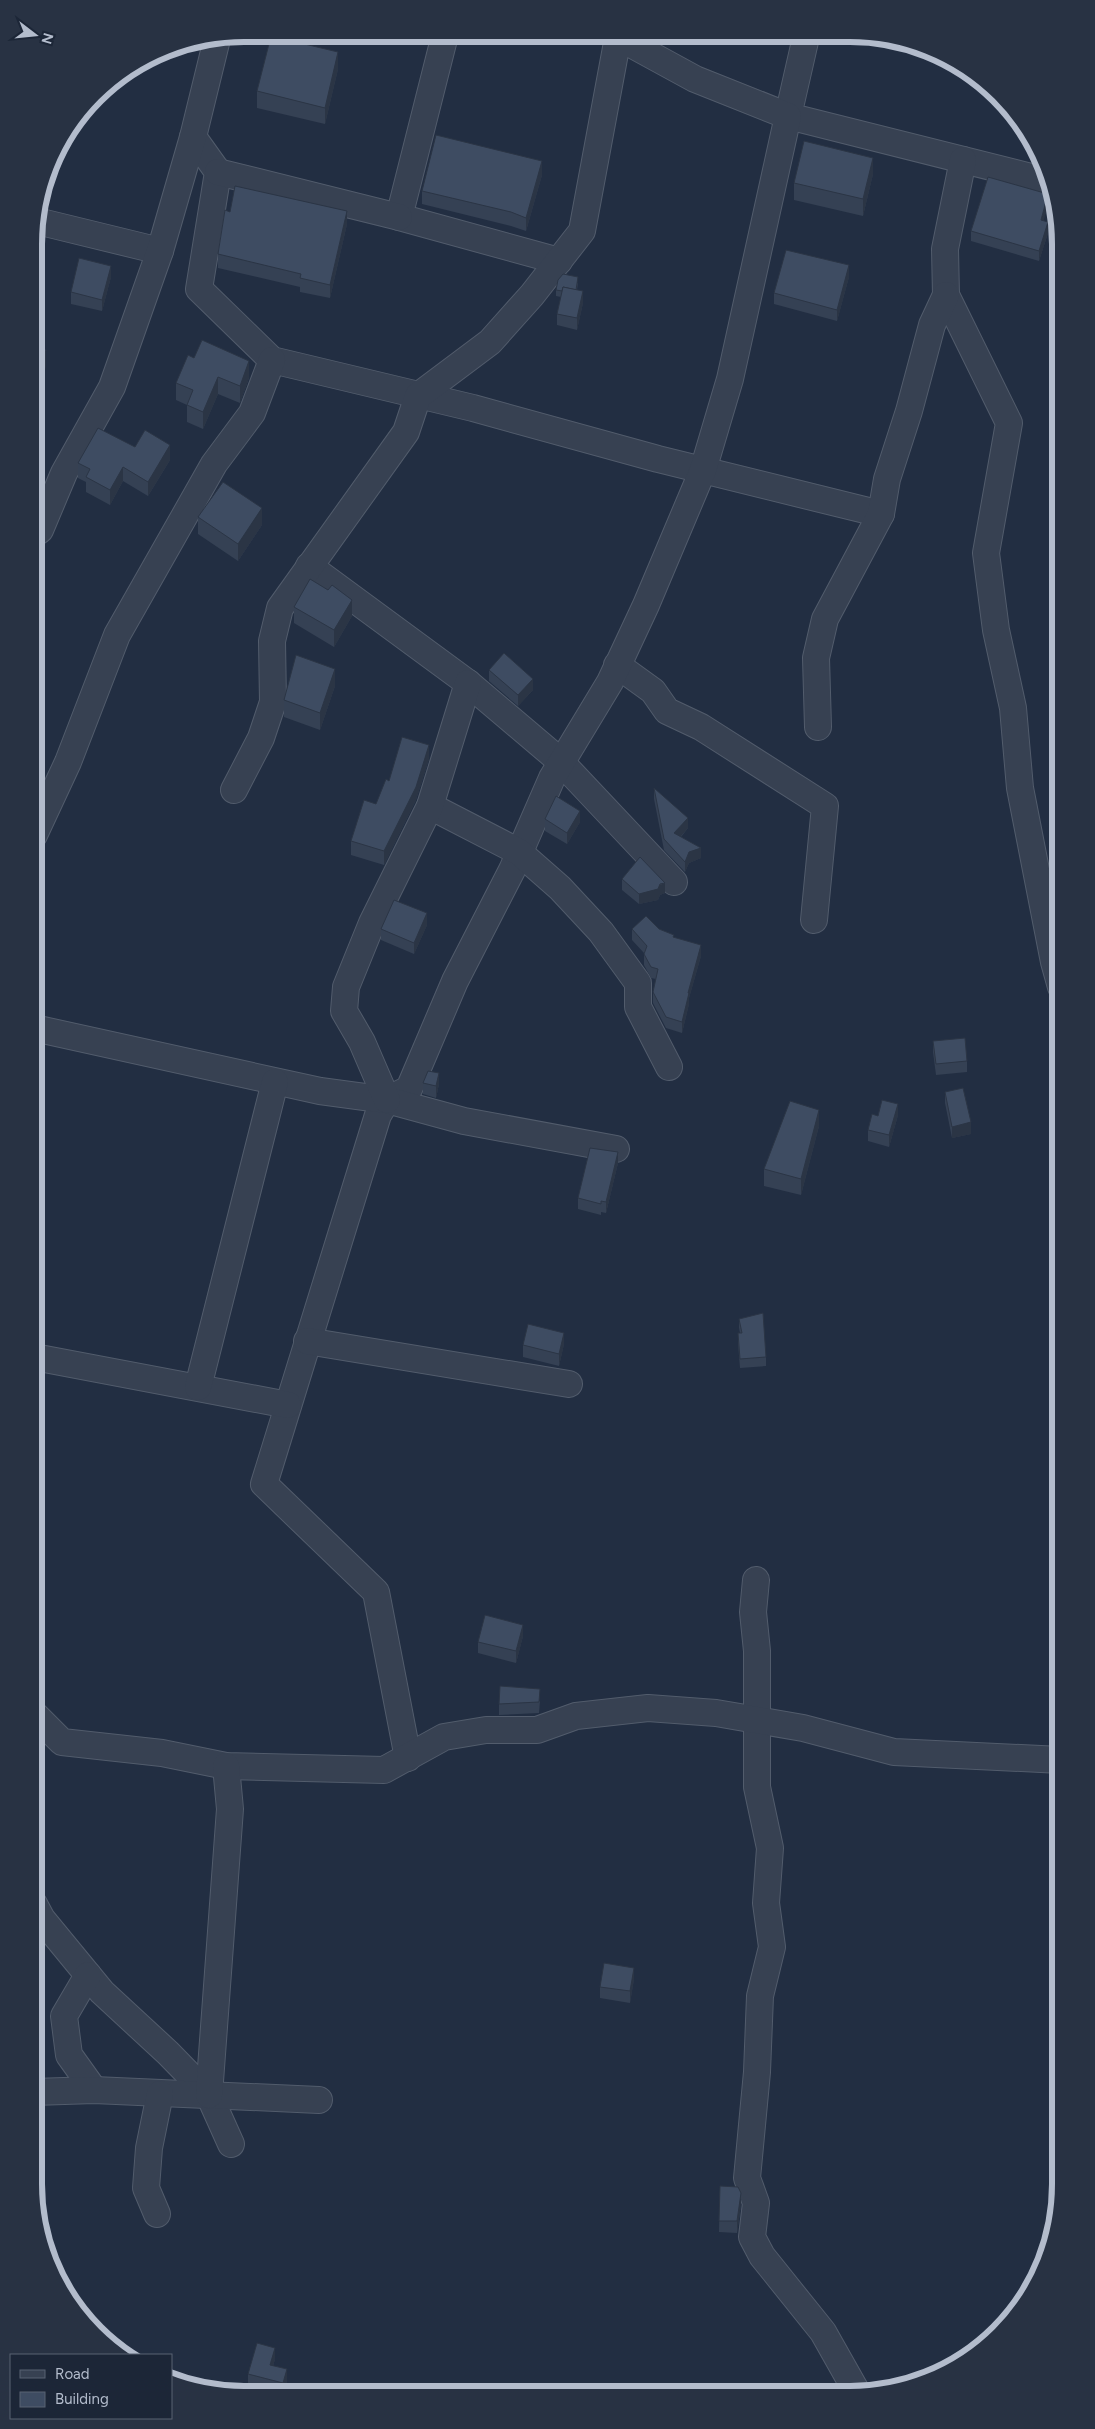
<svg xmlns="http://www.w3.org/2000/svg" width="1095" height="2429" font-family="Figtree,sans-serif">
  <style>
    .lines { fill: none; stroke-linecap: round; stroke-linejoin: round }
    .minor-casing { stroke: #525c6c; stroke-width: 28 }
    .minor { stroke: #374152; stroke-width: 26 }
    .wall { fill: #354154 }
    .shaded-wall { fill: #2b3545 }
    .building { fill: #3e4c62; stroke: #2b3545 }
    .rim { fill: none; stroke: #b3bccc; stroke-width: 6 }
  </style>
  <rect width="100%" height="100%" fill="#222e42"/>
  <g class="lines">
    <defs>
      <g id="minor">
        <polyline points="445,35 399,217 559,261"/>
        <polyline points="806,37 788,116 1051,182"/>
        <polyline points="193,137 218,172 199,289 272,360 473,408 658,459 881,514"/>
        <polyline points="963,160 945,249 946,295 1009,423 986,553 996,630 1013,708 1020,788 1054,962 1061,987"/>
        <polyline points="218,172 399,217"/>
        <polyline points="37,221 160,251"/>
        <polyline points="34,534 40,530 64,473 112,387 160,251 193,137 217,39"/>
        <polyline points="309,566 468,683 560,761 674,882"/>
        <polyline points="617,665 653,691 667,711 701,727 825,806 814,920"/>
        <polyline points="818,727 816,658 825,619 881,514 887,479 909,411 932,325 946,295"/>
        <polyline points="234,790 261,738 273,702 272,641 280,608 406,432 418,396 490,342 532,295 582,231 618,37 695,79 788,116 730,379 703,470 646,605 610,682 552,778 512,870 455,981 409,1089 387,1100 378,1115 264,1484 376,1592 408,1758"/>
        <polyline points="430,806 519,852 560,888 601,932 638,983 638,1007 669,1067"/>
        <polyline points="34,835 68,762 117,635 214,464 252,413 272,360"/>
        <polyline points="34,1028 320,1091 387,1100 464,1121 616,1149"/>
        <polyline points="387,1100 362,1042 344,1011 346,987 372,923 430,806 468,683"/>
        <polyline points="307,1341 569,1384"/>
        <polyline points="34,1357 288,1405"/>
        <polyline points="198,1387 275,1082"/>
        <polyline points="756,1580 753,1612 757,1651 757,1787 770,1848 766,1903 772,1947 760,1996 757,2072 747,2178 756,2203 752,2237 762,2256 823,2332 858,2394"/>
        <polyline points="34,1714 62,1742 162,1753 226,1766 384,1770 444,1737 486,1730 537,1730 576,1716 648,1708 716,1713 803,1728 894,1752 1061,1760"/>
        <polyline points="34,1904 42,1919 102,1992 168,2053 209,2095 231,2144"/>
        <polyline points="88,1975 64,2016 69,2055 94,2090"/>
        <polyline points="34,2092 94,2090 319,2100"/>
        <polyline points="209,2095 230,1809 226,1766"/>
        <polyline points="157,2214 146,2188 149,2148 160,2094"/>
      </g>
    </defs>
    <!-- minor casing -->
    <use href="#minor" class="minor-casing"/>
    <!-- minor -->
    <use href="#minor" class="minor"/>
  </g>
  <!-- wall -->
  <g class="wall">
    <polygon points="677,36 719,37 718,44"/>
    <polygon points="185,46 184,54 163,50 164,50"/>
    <polygon points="338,69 325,124 257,108 257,91"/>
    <polygon points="873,174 863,216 794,200 794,183"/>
    <polygon points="542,175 526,231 511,226 422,204 422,191"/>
    <polygon points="1048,205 1043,221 1048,233 1039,261 971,241 971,231"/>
    <polygon points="230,212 347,224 330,298 300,292 300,287 218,268 218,254"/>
    <polygon points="111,277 102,311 71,304 71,292"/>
    <polygon points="849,277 837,321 774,304 774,293"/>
    <polygon points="578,283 577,290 583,303 577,330 557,325 557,314 561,297 556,296 556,290"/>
    <polygon points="194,358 249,378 240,403 218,394 203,429 187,422 187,405 176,400 176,383"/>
    <polygon points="135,447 170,460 148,496 123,481 110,505 86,492 86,482 78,478 78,463"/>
    <polygon points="198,517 262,525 238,561 198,534"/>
    <polygon points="294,607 352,616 334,647 294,623"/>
    <polygon points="489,670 533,690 518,706 489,681"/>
    <polygon points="335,686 320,730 284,717 284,700"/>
    <polygon points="429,759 416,800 384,865 351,855 351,841 376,804 389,781"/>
    <polygon points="654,788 688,828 681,837 701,858 689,863 685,872 664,850 654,799"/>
    <polygon points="545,819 580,822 567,844 545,831"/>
    <polygon points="622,879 665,893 660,895 658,900 639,904 622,890"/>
    <polygon points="427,925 414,954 381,940 381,929"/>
    <polygon points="632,929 659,929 674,938 701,956 689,998 689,1004 682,1033 666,1028 653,1003 653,992 656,979 651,978 644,965 644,953 632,940"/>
    <polygon points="933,1041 967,1061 967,1072 936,1075 933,1052"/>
    <polygon points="423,1083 439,1084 436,1098 423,1094"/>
    <polygon points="945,1092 971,1134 952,1138 945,1103"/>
    <polygon points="898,1115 889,1147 868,1141 868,1130 878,1116"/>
    <polygon points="819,1126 801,1195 764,1186 764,1169"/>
    <polygon points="618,1163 606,1213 601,1212 601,1215 578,1209 578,1198"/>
    <polygon points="739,1319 766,1357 766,1366 740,1368 738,1343 738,1333 740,1333 739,1328"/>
    <polygon points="564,1344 559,1366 523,1357 523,1345"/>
    <polygon points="523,1636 516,1663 478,1653 478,1642"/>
    <polygon points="540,1701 539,1713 499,1715 499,1704"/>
    <polygon points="634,1979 630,2003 600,1998 600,1987"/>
    <polygon points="720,2186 741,2205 737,2233 719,2232"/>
    <polygon points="275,2359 273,2366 287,2381 284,2392 271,2392 248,2385 248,2374"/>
  </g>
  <!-- shaded-wall -->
  <g class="shaded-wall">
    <polygon points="338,52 338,69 325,124 325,108"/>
    <polygon points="873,158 873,174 863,216 863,199"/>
    <polygon points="542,161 542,175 526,231 526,218"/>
    <polygon points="1048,194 1048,205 1041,230 1041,220"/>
    <polygon points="347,211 347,224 330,298 330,285"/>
    <polygon points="1048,222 1048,233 1039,261 1039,251"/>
    <polygon points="849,265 849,277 837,321 837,310"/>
    <polygon points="111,266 111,277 102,311 102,300"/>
    <polygon points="583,291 583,303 577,330 577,318"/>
    <polygon points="46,350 46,367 34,410 34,393"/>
    <polygon points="249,361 249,378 240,403 240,386"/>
    <polygon points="218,377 218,394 203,429 203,412"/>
    <polygon points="170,445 170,460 148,496 148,482"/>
    <polygon points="123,467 123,481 110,505 110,490"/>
    <polygon points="262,508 262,525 238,561 238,544"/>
    <polygon points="352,600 352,616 334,647 334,630"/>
    <polygon points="335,669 335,686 320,730 320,713"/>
    <polygon points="533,679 533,690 518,706 518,695"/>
    <polygon points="429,745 429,759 416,800 384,865 384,851"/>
    <polygon points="580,811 580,822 567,844 567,833"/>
    <polygon points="688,818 688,828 674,844 674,833"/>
    <polygon points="701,848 701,858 689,863 685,872 685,862 689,852"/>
    <polygon points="665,883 665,893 660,895 658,900 639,904 639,894"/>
    <polygon points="427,913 427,925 414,954 414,943"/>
    <polygon points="701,945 701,956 689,998 689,1004 682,1033 682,1022 688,993"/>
    <polygon points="439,1073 439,1084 436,1098 436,1086"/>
    <polygon points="898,1104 898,1115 889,1147 889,1135"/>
    <polygon points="819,1110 819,1126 801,1195 801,1179"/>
    <polygon points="971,1122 971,1134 952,1138 952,1127"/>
    <polygon points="618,1152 618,1163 606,1213 606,1202"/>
    <polygon points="564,1333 564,1344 559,1366 559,1354"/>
    <polygon points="523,1625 523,1636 516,1663 516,1651"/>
    <polygon points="634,1968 634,1979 630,2003 630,1991"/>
    <polygon points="741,2193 741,2205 737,2233 737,2221"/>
    <polygon points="275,2348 275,2359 270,2376 270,2365"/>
    <polygon points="287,2369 287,2381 284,2392 283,2392 283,2383"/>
  </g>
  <!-- building -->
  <g class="building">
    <polygon points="271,36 338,52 325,108 257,91"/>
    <polygon points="436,135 542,161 526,218 511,212 422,191"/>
    <polygon points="804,141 873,158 863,199 794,183"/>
    <polygon points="988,177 1048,194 1041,220 1048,222 1039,251 971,231"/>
    <polygon points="235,186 347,211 330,285 300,278 301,274 218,254 225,210 230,212"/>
    <polygon points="786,250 849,265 837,310 774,293"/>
    <polygon points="79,258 111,266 102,300 71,292"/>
    <polygon points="563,274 578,277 576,290 563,287 562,291 556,290 558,280"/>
    <polygon points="563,287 583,291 577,318 557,314"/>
    <polygon points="202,340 249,361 240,386 218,377 203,412 187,405 193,390 176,383 188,355 194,358"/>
    <polygon points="34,347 46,350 34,393"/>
    <polygon points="98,428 135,447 145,430 170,445 148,482 123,467 110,490 86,477 90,469 78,463"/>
    <polygon points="223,482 262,508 238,544 198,517"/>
    <polygon points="310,579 328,590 332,585 352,600 334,630 294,607"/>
    <polygon points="504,653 533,679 518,695 489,670"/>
    <polygon points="296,655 335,669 320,713 284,700"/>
    <polygon points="402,737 429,745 416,787 384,851 351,841 364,800 376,804 386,779 389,781"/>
    <polygon points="654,788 688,818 674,833 701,848 689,852 685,862 664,839"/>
    <polygon points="556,796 580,811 567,833 545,819"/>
    <polygon points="640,857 665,883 660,884 658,889 639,894 622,879"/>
    <polygon points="394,900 427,913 414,943 381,929"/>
    <polygon points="646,916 659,929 674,935 673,937 701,945 688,993 689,993 682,1022 666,1017 653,992 658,969 651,967 644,954 647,946 632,929"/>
    <polygon points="965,1038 967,1061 936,1064 933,1041"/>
    <polygon points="428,1071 439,1073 436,1086 423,1083"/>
    <polygon points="963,1088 971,1122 952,1127 945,1092"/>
    <polygon points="882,1100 898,1104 889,1135 868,1130 872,1114 878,1116"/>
    <polygon points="790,1101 819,1110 801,1179 764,1169"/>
    <polygon points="590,1148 618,1152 606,1202 601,1201 601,1204 578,1198"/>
    <polygon points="763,1313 766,1357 740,1359 738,1333 742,1333 739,1319"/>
    <polygon points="528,1324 564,1333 559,1354 523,1345"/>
    <polygon points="485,1615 523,1625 516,1651 478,1642"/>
    <polygon points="500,1686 540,1689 539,1702 499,1704"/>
    <polygon points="604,1963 634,1968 630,1991 600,1987"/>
    <polygon points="720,2186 738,2187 741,2193 737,2221 719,2221"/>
    <polygon points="257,2343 275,2348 270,2365 287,2369 283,2383 248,2374"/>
    <polygon points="501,2391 511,2393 500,2393"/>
  </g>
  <!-- crop -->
  <path d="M0 0H1095V2429H0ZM244 42H850A202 202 0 0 1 1052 244V2184A202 202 0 0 1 850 2386H244A202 202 0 0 1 42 2184V244A202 202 0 0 1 244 42Z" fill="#283243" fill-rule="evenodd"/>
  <path class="rim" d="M244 42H850A202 202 0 0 1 1052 244V2184A202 202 0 0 1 850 2386H244A202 202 0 0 1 42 2184V244A202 202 0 0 1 244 42Z"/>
  <!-- legend -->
  <rect x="10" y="2354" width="162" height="65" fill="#1c2637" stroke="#586273"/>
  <rect x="20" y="2370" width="25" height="8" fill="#374152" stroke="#586273"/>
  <text x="55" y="2379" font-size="15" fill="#b3bccc">Road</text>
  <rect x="20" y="2392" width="25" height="15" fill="#3e4c62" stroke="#586273"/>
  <text x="55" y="2404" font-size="15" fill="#b3bccc">Building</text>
  <!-- north arrow -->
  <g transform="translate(35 35) rotate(106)" stroke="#1c2637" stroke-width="4" paint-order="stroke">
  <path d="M0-4L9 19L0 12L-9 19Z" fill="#b3bccc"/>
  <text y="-8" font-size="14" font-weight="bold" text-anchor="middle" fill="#b3bccc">N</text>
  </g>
</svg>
